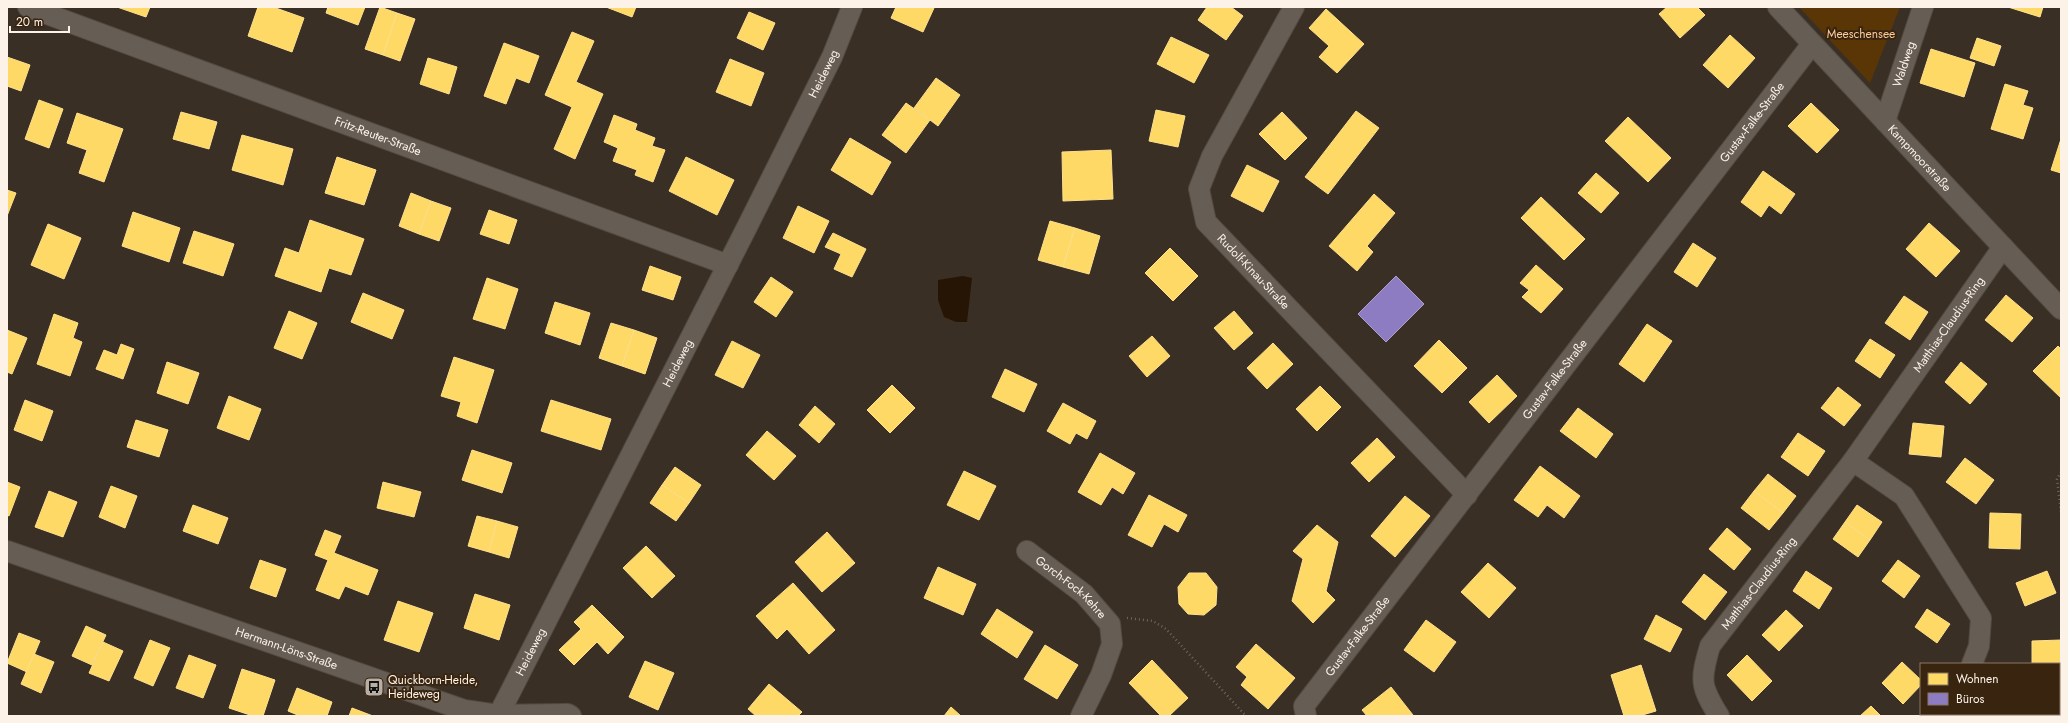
<svg xmlns="http://www.w3.org/2000/svg" width="2068" height="723" font-family="Jost,sans-serif">
  <style>
    .green { fill: #5a3607 }
    .water { fill: #261504 }
    .homes { fill: #ffd966; stroke: #fee08d }
    .offices { fill: #8e7cc3; stroke: #af9fce }
    .lines { fill: none; stroke-linecap: round; stroke-linejoin: round }
    .minor-casing { stroke: #544b42; stroke-width: 22 }
    .path { stroke: #6e665e; stroke-width: 2.5; stroke-dasharray: 1 3; stroke-linecap: butt }
    .minor { stroke: #665e55; stroke-width: 20 }
    .labels { text-anchor: middle; stroke-width: 4; stroke-linejoin: round; paint-order: stroke }
    .park-label { font-size: 12px; fill: #fbca9b; stroke: #39250f }
    .street-label { font-size: 12px; fill: #fdf2e8; stroke: #39250f }
    .poi-label { font-size: 12px; fill: #fdf2e8; stroke: #39250f; text-anchor: start }
  </style>
  <rect width="100%" height="100%" fill="#3a2f24"/>
  <!-- green -->
  <polygon class="green" points="1799,7 1900,7 1870,83"/>
  <!-- water -->
  <polygon class="water" points="963,276 972,278 967,322 956,322 944,317 938,300 938,280"/>
  <!-- homes -->
  <g class="homes">
    <polygon points="117,7 150,7 146,17"/>
    <polygon points="258,7 273,7 304,18 292,52 248,36"/>
    <polygon points="328,7 365,7 358,25 326,13"/>
    <polygon points="380,7 397,13 383,55 365,49"/>
    <polygon points="606,7 636,7 632,17"/>
    <polygon points="896,7 931,7 934,8 923,32 891,18"/>
    <polygon points="1207,7 1231,7 1243,16 1226,40 1198,20"/>
    <polygon points="1667,7 1697,7 1705,15 1680,38 1659,14"/>
    <polygon points="2008,7 2043,7 2040,17"/>
    <polygon points="1326,9 1364,44 1337,73 1319,57 1329,46 1309,28"/>
    <polygon points="749,12 775,23 763,50 737,38"/>
    <polygon points="397,13 415,19 400,61 383,55"/>
    <polygon points="572,32 594,41 576,82 603,94 575,159 554,149 572,107 545,95"/>
    <polygon points="1730,35 1755,58 1728,88 1703,65"/>
    <polygon points="1171,37 1209,55 1194,83 1157,64"/>
    <polygon points="1977,38 2001,46 1994,66 1970,58"/>
    <polygon points="504,43 539,56 529,83 516,78 506,104 484,96"/>
    <polygon points="1931,49 1975,63 1964,97 1920,83"/>
    <polygon points="7,57 30,65 21,91 7,86"/>
    <polygon points="428,58 457,67 449,94 420,84"/>
    <polygon points="730,59 764,73 751,106 716,92"/>
    <polygon points="936,78 960,95 938,126 914,108"/>
    <polygon points="2005,84 2028,91 2023,105 2033,108 2023,139 1991,129"/>
    <polygon points="39,100 63,109 49,148 25,139"/>
    <polygon points="906,103 930,120 906,153 882,135"/>
    <polygon points="1811,103 1839,130 1817,153 1788,126"/>
    <polygon points="1156,110 1185,116 1178,147 1149,141"/>
    <polygon points="1356,111 1379,128 1328,194 1305,177"/>
    <polygon points="181,112 217,122 209,149 173,139"/>
    <polygon points="1282,112 1307,138 1285,160 1259,134"/>
    <polygon points="77,113 123,129 104,182 79,173 87,150 67,143"/>
    <polygon points="614,115 637,124 635,130 655,138 652,146 665,150 653,182 635,175 637,170 613,161 618,148 604,142"/>
    <polygon points="1628,117 1671,158 1648,182 1605,141"/>
    <polygon points="242,135 293,149 283,185 232,170"/>
    <polygon points="850,138 891,162 872,195 831,170"/>
    <polygon points="2061,139 2061,173 2051,170"/>
    <polygon points="1111,150 1113,199 1063,201 1062,152"/>
    <polygon points="337,157 376,170 364,205 325,193"/>
    <polygon points="686,157 734,180 717,215 669,191"/>
    <polygon points="1247,165 1279,181 1263,212 1231,196"/>
    <polygon points="1763,171 1795,194 1781,214 1769,205 1761,217 1741,202"/>
    <polygon points="1596,173 1619,193 1601,213 1578,193"/>
    <polygon points="7,190 16,193 7,216"/>
    <polygon points="411,193 431,201 419,234 399,226"/>
    <polygon points="1374,194 1395,213 1367,246 1373,252 1357,271 1329,246"/>
    <polygon points="1541,197 1585,239 1564,260 1521,218"/>
    <polygon points="431,201 451,208 439,241 419,234"/>
    <polygon points="798,206 829,221 814,253 783,238"/>
    <polygon points="489,210 517,220 509,244 480,234"/>
    <polygon points="133,212 180,228 169,262 122,246"/>
    <polygon points="310,220 364,239 351,275 329,268 321,292 275,276 285,248 299,253"/>
    <polygon points="1050,221 1075,228 1063,267 1038,260"/>
    <polygon points="1929,223 1960,251 1936,277 1906,249"/>
    <polygon points="48,224 81,238 64,279 31,265"/>
    <polygon points="1075,228 1100,236 1089,274 1063,267"/>
    <polygon points="194,231 234,244 223,276 183,263"/>
    <polygon points="833,233 866,249 852,277 834,269 841,254 825,247"/>
    <polygon points="1693,243 1716,258 1697,287 1674,272"/>
    <polygon points="1170,248 1198,276 1173,301 1145,273"/>
    <polygon points="1536,265 1563,289 1541,313 1522,297 1529,290 1520,283"/>
    <polygon points="650,266 681,277 673,300 642,290"/>
    <polygon points="771,277 793,292 776,317 754,302"/>
    <polygon points="487,278 518,289 505,329 473,319"/>
    <polygon points="363,293 404,310 392,339 351,322"/>
    <polygon points="2006,295 2033,318 2012,342 1985,320"/>
    <polygon points="1904,296 1928,312 1910,340 1885,323"/>
    <polygon points="555,302 590,313 580,345 545,333"/>
    <polygon points="289,311 317,323 302,359 274,348"/>
    <polygon points="1234,311 1253,333 1234,350 1214,328"/>
    <polygon points="54,314 78,323 73,338 82,342 70,376 37,364"/>
    <polygon points="611,323 634,330 622,366 599,358"/>
    <polygon points="1647,324 1672,341 1644,382 1619,364"/>
    <polygon points="7,330 27,338 12,374 7,372"/>
    <polygon points="634,330 657,338 645,374 622,366"/>
    <polygon points="1152,336 1170,356 1147,377 1129,356"/>
    <polygon points="1870,339 1895,355 1880,378 1855,361"/>
    <polygon points="1439,340 1467,368 1442,393 1414,366"/>
    <polygon points="732,341 760,355 743,388 715,375"/>
    <polygon points="1273,343 1293,364 1267,389 1247,368"/>
    <polygon points="121,344 134,349 123,379 96,369 104,350 117,355"/>
    <polygon points="2058,346 2061,349 2061,398 2033,371"/>
    <polygon points="454,357 494,370 477,423 457,416 461,402 441,396"/>
    <polygon points="167,362 199,373 188,404 157,393"/>
    <polygon points="1961,362 1987,384 1970,404 1945,382"/>
    <polygon points="1005,369 1037,384 1024,412 992,397"/>
    <polygon points="1497,375 1517,396 1489,423 1469,402"/>
    <polygon points="892,385 915,408 890,433 867,410"/>
    <polygon points="1320,386 1341,407 1317,431 1296,409"/>
    <polygon points="1838,387 1861,405 1844,426 1821,408"/>
    <polygon points="229,396 261,409 249,440 217,428"/>
    <polygon points="25,400 53,411 42,441 14,430"/>
    <polygon points="551,400 611,419 601,450 541,431"/>
    <polygon points="1063,403 1096,421 1087,439 1076,433 1070,444 1047,431"/>
    <polygon points="815,406 835,424 819,443 799,425"/>
    <polygon points="1578,408 1613,434 1596,458 1560,431"/>
    <polygon points="136,420 168,430 159,457 127,447"/>
    <polygon points="1913,423 1944,426 1941,457 1909,454"/>
    <polygon points="767,431 796,456 774,480 746,455"/>
    <polygon points="1798,433 1825,451 1808,476 1781,457"/>
    <polygon points="1377,438 1395,457 1369,482 1351,463"/>
    <polygon points="472,450 512,463 502,493 462,480"/>
    <polygon points="1100,453 1135,473 1123,494 1112,487 1101,505 1078,492"/>
    <polygon points="1965,458 1994,480 1976,504 1946,482"/>
    <polygon points="1540,466 1580,496 1564,518 1547,505 1538,517 1514,500"/>
    <polygon points="675,467 701,485 689,503 662,485"/>
    <polygon points="964,471 996,486 979,520 947,505"/>
    <polygon points="1768,474 1796,496 1783,513 1754,491"/>
    <polygon points="7,482 20,487 9,516 7,515"/>
    <polygon points="383,482 421,492 414,517 377,508"/>
    <polygon points="662,485 689,503 676,521 650,503"/>
    <polygon points="111,486 137,496 125,528 99,517"/>
    <polygon points="49,491 77,502 63,537 35,527"/>
    <polygon points="1754,491 1783,513 1769,530 1741,508"/>
    <polygon points="1149,495 1187,515 1178,532 1164,524 1152,547 1128,535"/>
    <polygon points="1405,496 1430,516 1395,557 1371,536"/>
    <polygon points="193,505 228,518 218,544 183,531"/>
    <polygon points="1857,505 1882,522 1870,540 1845,522"/>
    <polygon points="1990,513 2021,514 2020,549 1989,548"/>
    <polygon points="477,516 497,521 489,552 468,546"/>
    <polygon points="497,521 518,527 509,558 489,552"/>
    <polygon points="1845,522 1870,540 1858,557 1833,539"/>
    <polygon points="1317,525 1338,542 1326,591 1335,600 1313,623 1292,601 1303,559 1293,551"/>
    <polygon points="1727,528 1751,549 1734,570 1709,549"/>
    <polygon points="325,530 341,536 334,553 378,570 368,595 345,586 339,599 316,590 328,560 315,555"/>
    <polygon points="827,532 855,563 822,592 795,562"/>
    <polygon points="646,546 675,576 652,598 623,568"/>
    <polygon points="260,560 286,569 276,597 250,588"/>
    <polygon points="1898,560 1920,576 1904,598 1882,581"/>
    <polygon points="1488,563 1516,588 1489,618 1461,592"/>
    <polygon points="938,567 976,584 963,615 924,598"/>
    <polygon points="1806,571 1832,588 1819,609 1793,591"/>
    <polygon points="2047,571 2056,593 2025,606 2016,583"/>
    <polygon points="1189,573 1206,573 1217,587 1216,605 1204,615 1188,614 1179,604 1178,587"/>
    <polygon points="1704,574 1727,592 1705,620 1682,602"/>
    <polygon points="793,583 835,630 809,654 787,629 777,639 756,616"/>
    <polygon points="475,594 510,605 499,640 464,628"/>
    <polygon points="398,601 433,613 419,652 384,640"/>
    <polygon points="592,605 624,637 608,654 597,642 574,665 559,650 581,629 574,622"/>
    <polygon points="997,609 1033,632 1017,658 981,634"/>
    <polygon points="1927,609 1950,624 1937,643 1915,627"/>
    <polygon points="1786,610 1803,626 1779,651 1762,635"/>
    <polygon points="1656,615 1682,629 1670,652 1644,639"/>
    <polygon points="1426,620 1456,642 1434,672 1404,650"/>
    <polygon points="86,626 106,635 92,665 72,656"/>
    <polygon points="19,633 40,641 27,672 7,663"/>
    <polygon points="150,640 170,648 153,686 134,678"/>
    <polygon points="2061,640 2061,670 2059,670 2059,664 2032,664 2032,641"/>
    <polygon points="103,642 123,651 109,681 89,673"/>
    <polygon points="1256,644 1295,678 1268,709 1241,685 1247,677 1236,667"/>
    <polygon points="1045,645 1078,665 1057,699 1024,679"/>
    <polygon points="34,654 54,662 41,693 21,684"/>
    <polygon points="189,655 216,665 203,698 176,688"/>
    <polygon points="1747,655 1772,681 1752,701 1727,675"/>
    <polygon points="1152,660 1188,698 1169,716 1161,716 1129,683"/>
    <polygon points="645,661 674,673 658,710 629,697"/>
    <polygon points="1902,662 1921,680 1921,685 1903,704 1882,683"/>
    <polygon points="1641,665 1656,711 1639,716 1624,716 1611,675"/>
    <polygon points="242,669 275,680 263,716 253,716 229,708"/>
    <polygon points="769,684 802,712 798,716 756,716 748,709"/>
    <polygon points="1391,687 1413,715 1367,716 1362,710"/>
    <polygon points="297,688 332,702 327,716 300,716 288,711"/>
    <polygon points="1871,706 1881,716 1860,716"/>
    <polygon points="951,707 961,716 944,716"/>
    <polygon points="352,708 373,716 349,716"/>
  </g>
  <!-- offices -->
  <polygon class="offices" points="1396,276 1424,304 1386,342 1358,314"/>
  <g class="lines">
    <defs>
      <g id="minor">
        <path id="s1" d="M 28,7 L 728,265"/>
        <path id="s2" d="M 1294,7 L 1212,156 L 1199,189 L 1206,222 L 1467,495"/>
        <path id="s3" d="M 1778,7 L 2061,309"/>
        <path id="s4" d="M 1885,121 L 1923,7"/>
        <polyline points="1853,461 1904,496 1981,618 1979,646 1972,664"/>
        <path id="s5" d="M 7,551 L 464,710 L 498,715 L 568,714 L 571,716"/>
        <path id="s6" d="M 1027,551 L 1084,594 L 1110,624 L 1112,644 L 1101,675 L 1081,716"/>
        <path id="s7" d="M 498,716 L 747,227 L 832,57 L 852,7"/>
        <path id="s8" d="M 1306,716 L 1304,706 L 1812,44"/>
        <path id="s9" d="M 1719,716 C 1700,686 1700,680 1710,646 L 1853,461 L 2003,247"/>
        <polyline points="1938,716 1940,714"/>
      </g>
    </defs>
    <!-- minor casing -->
    <use href="#minor" class="minor-casing"/>
    <!-- path -->
    <g class="path">
      <polyline points="2061,472 2057,479 2061,512"/>
      <polyline points="1127,618 1153,621 1166,629 1246,716"/>
      <polyline points="2036,714 2038,716"/>
    </g>
    <!-- minor -->
    <use href="#minor" class="minor"/>
  </g>
  <!-- icons -->
  <defs>
    <symbol id="bus-square" viewBox="-11 -11 22 22"><rect x="-9" y="-9" width="18" height="18" rx="4" fill="#b9aea3" stroke="#39250f"/><path d="M-5-6H5V4H4V6H2V4H-2V6H-4V4H-5ZM-3.5-4V0h7V-4ZM-3.5 1.2v1.5H-2V1.2ZM2 1.2v1.5H3.5V1.2Z" fill="#111"/></symbol>
  </defs>
  <g fill-rule="evenodd">
    <use href="#bus-square" x="363" y="676" width="22" height="22"/>
  </g>
  <g class="labels">
    <!-- park labels -->
    <g class="park-label">
      <text x="1861" y="38">Meeschensee</text>
    </g>
    <!-- street labels -->
    <g class="street-label">
      <text dy="4" stroke="none"><textPath href="#s4" startOffset="60">Waldweg</textPath></text>
      <text dy="4" stroke="none"><textPath href="#s7" startOffset="720">Heideweg</textPath></text>
      <text dy="4" stroke="none"><textPath href="#s8" startOffset="746">Gustav-Falke-Straße</textPath></text>
      <text dy="4" stroke="none"><textPath href="#s1" startOffset="373">Fritz-Reuter-Straße</textPath></text>
      <text dy="4" stroke="none"><textPath href="#s3" startOffset="207">Kampmoorstraße</textPath></text>
      <text dy="4" stroke="none"><textPath href="#s2" startOffset="308">Rudolf-Kinau-Straße</textPath></text>
      <text dy="4" stroke="none"><textPath href="#s9" startOffset="475">Matthias-Claudius-Ring</textPath></text>
      <text dy="4" stroke="none"><textPath href="#s7" startOffset="396">Heideweg</textPath></text>
      <text dy="4" stroke="none"><textPath href="#s8" startOffset="422">Gustav-Falke-Straße</textPath></text>
      <text dy="4" stroke="none"><textPath href="#s9" startOffset="154">Matthias-Claudius-Ring</textPath></text>
      <text dy="4" stroke="none"><textPath href="#s6" startOffset="57">Gorch-Fock-Kehre</textPath></text>
      <text dy="4" stroke="none"><textPath href="#s8" startOffset="98">Gustav-Falke-Straße</textPath></text>
      <text dy="4" stroke="none"><textPath href="#s5" startOffset="296">Hermann-Löns-Straße</textPath></text>
      <text dy="4" stroke="none"><textPath href="#s7" startOffset="72">Heideweg</textPath></text>
    </g>
    <!-- poi labels -->
    <g class="poi-label">
      <text x="388" y="684">Quickborn-Heide,<tspan x="388" dy="14">Heideweg</tspan></text>
    </g>
  </g>
  <!-- border -->
  <rect width="2068" height="723" fill="none" stroke="#fdf2e8" stroke-width="16"/>
  <!-- legend -->
  <rect x="1920" y="663" width="140" height="52" fill="#39250f" stroke="#877766"/>
  <rect x="1928" y="673" width="20" height="12" fill="#ffd966" stroke="#877766"/>
  <text x="1956" y="683" font-size="12" fill="#fdf2e8">Wohnen</text>
  <rect x="1928" y="693" width="20" height="12" fill="#8e7cc3" stroke="#877766"/>
  <text x="1956" y="703" font-size="12" fill="#fdf2e8">Büros</text>
  <!-- scale -->
  <path d="M10 26v6h59v-6" fill="none" stroke="#fdf2e8" stroke-width="2"/>
  <text x="16" y="26" font-size="12" fill="#fdf2e8" stroke="#39250f" stroke-width="3" paint-order="stroke">20 m</text>
</svg>
